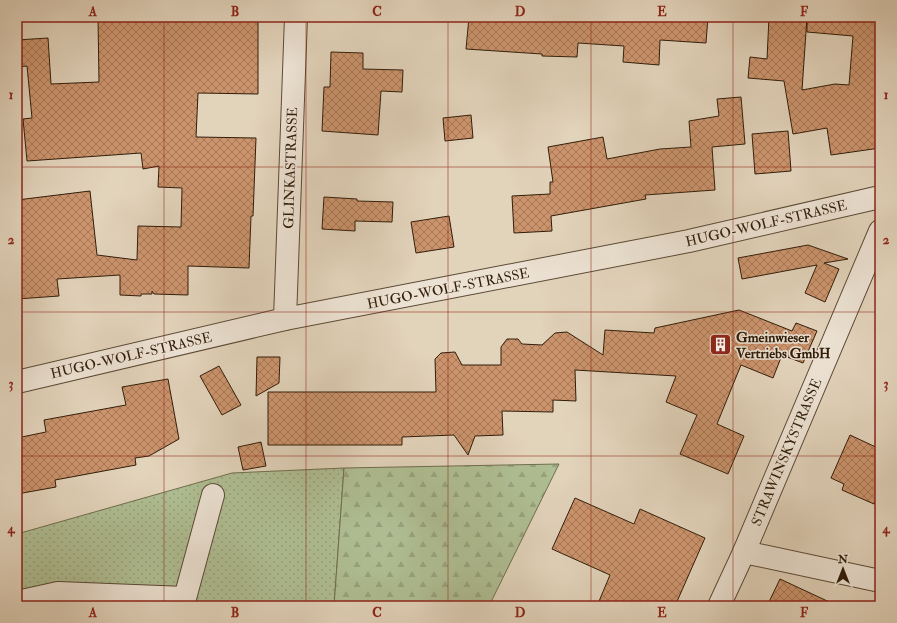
<svg xmlns="http://www.w3.org/2000/svg" width="897" height="623" font-family="'IM FELL Double Pica',serif">
  <style>
    .grass { fill: url(#grass-dots); stroke: #706e4e }
    .forest { fill: url(#forest-firs); stroke: #706e4e }
    .building { fill: url(#building-cross-hatch); stroke: #311d09 }
    .lines { fill: none; stroke-linecap: round; stroke-linejoin: round }
    .minor-casing { stroke: #5d4a36; stroke-width: 24 }
    .minor { stroke: #ece2d3; stroke-width: 22 }
    .grid { fill: none; stroke: #8f2418; stroke-width: 1; stroke-opacity: 0.55 }
    .labels { text-anchor: middle; stroke-width: 3; stroke-linejoin: round; paint-order: stroke }
    .street-label { font-size: 14px; fill: #311d09; stroke: #ece2d3 }
    .poi-label { font-size: 14px; font-weight: bold; fill: #311d09; stroke: #ece2d3; text-anchor: start }
    .neatline { fill: none; stroke: #8f2418; stroke-width: 1.5 }
    .grid-label { font-size: 13px; text-anchor: middle; font-weight: bold; fill: #8f2418 }
  </style>
  <defs>
    <pattern id="grass-dots" width="8" height="8" patternUnits="userSpaceOnUse"><rect width="8" height="8" fill="#afbe93"/><path d="M2 2h.1M6 6h.1" fill="none" stroke="#97a37d" stroke-width="1.8" stroke-linecap="round"/></pattern>
    <pattern id="forest-firs" width="22" height="20" patternUnits="userSpaceOnUse"><rect width="22" height="20" fill="#afbe93"/><path d="M5 1l3.5 6h-7zM16 11l3.5 6h-7z" fill="#97a37d"/></pattern>
    <pattern id="building-cross-hatch" width="8" height="8" patternUnits="userSpaceOnUse"><rect width="8" height="8" fill="#cc946d"/><path d="M0 0l8 8M0 8l8-8" fill="none" stroke="#a67858"/></pattern>
  </defs>
  <rect width="100%" height="100%" fill="#e2d3bb"/>
  <filter id="stains"><feTurbulence type="fractalNoise" baseFrequency=".005" numOctaves="4"/><feColorMatrix values="0 0 0 0 .2 0 0 0 0 .09 0 0 0 0 .02 0 0 0 .5 -.17"/></filter>
  <radialGradient id="worn" r=".72"><stop offset=".6" stop-color="#630" stop-opacity="0"/><stop offset="1" stop-color="#630" stop-opacity=".3"/></radialGradient>
  <!-- grass -->
  <polygon class="grass" points="344,468 334,606 17,606 17,534 232,473"/>
  <!-- forest -->
  <polygon class="forest" points="559,464 489,606 334,606 344,468"/>
  <!-- building -->
  <g class="building">
    <polygon points="98,17 258,17 258,94 198,93 196,137 256,138 253,216 251,216 249,268 188,266 188,295 154,294 152,291 152,294 141,294 141,296 120,295 120,275 57,279 59,296 17,299 17,200 90,191 97,255 137,260 138,226 181,227 182,188 158,187 159,166 143,169 141,153 27,161 23,119 32,118 27,66 17,67 17,40 48,38 51,84 99,82"/>
    <polygon points="469,17 708,17 706,43 660,40 659,65 623,62 624,46 578,43 577,57 542,56 542,54 466,49"/>
    <polygon points="769,17 807,17 802,90 835,84 849,85 853,36 807,32 807,17 880,17 880,148 831,155 827,128 793,134 784,81 748,78 750,57 767,59"/>
    <polygon points="331,52 363,53 363,69 403,70 402,92 381,91 378,135 322,131 324,87 330,87"/>
    <polygon points="741,97 745,144 712,147 715,190 645,195 646,199 551,216 552,231 514,233 512,196 550,194 550,182 553,182 548,147 603,137 607,159 660,149 691,147 689,121 719,116 717,99"/>
    <polygon points="471,115 473,138 445,141 443,118"/>
    <polygon points="788,131 791,171 755,174 752,134"/>
    <polygon points="324,197 357,199 357,201 393,202 392,222 355,221 355,231 322,229"/>
    <polygon points="449,216 454,247 416,253 411,222"/>
    <polygon points="808,245 848,259 824,263 839,269 825,302 805,293 817,265 742,279 738,258"/>
    <polygon points="739,310 792,331 796,323 817,331 803,363 782,355 773,378 741,365 717,424 744,436 728,474 680,454 697,415 666,402 676,376 575,370 576,401 553,400 553,412 502,411 503,435 475,436 468,455 454,435 402,437 402,445 268,445 268,392 436,392 435,359 441,353 455,352 462,365 501,365 501,347 507,339 518,339 522,344 542,345 555,333 567,332 603,355 605,330 654,333 655,328"/>
    <polygon points="257,357 280,357 279,383 256,396"/>
    <polygon points="219,366 241,405 222,415 200,376"/>
    <polygon points="168,379 179,439 149,456 135,458 136,465 55,480 56,487 17,494 17,438 46,432 44,420 126,405 122,387"/>
    <polygon points="850,435 880,449 880,492 874,504 842,490 844,484 831,478"/>
    <polygon points="261,442 266,466 243,470 238,447"/>
    <polygon points="575,498 634,524 640,509 705,538 675,606 597,606 610,575 552,549"/>
    <polygon points="780,579 838,606 767,606"/>
  </g>
  <g class="lines">
    <defs>
      <g id="minor">
        <polyline points="285,319 296,17"/>
        <polyline points="17,382 285,319 689,241 880,197"/>
        <polyline points="744,552 880,581"/>
        <polyline points="185,598 213,495"/>
        <polyline points="17,602 58,593 185,598 183,606"/>
        <polyline points="719,606 744,552 880,231"/>
      </g>
    </defs>
    <!-- minor casing -->
    <use href="#minor" class="minor-casing"/>
    <!-- minor -->
    <use href="#minor" class="minor"/>
  </g>
  <!-- grid -->
  <path class="grid" d="M 164,17 L 164,606M 306,17 L 306,606M 448,17 L 448,606M 591,17 L 591,606M 733,17 L 733,606M 17,167 L 880,167M 17,312 L 880,312M 17,456 L 880,456"/>
  <!-- icons -->
  <defs>
    <symbol id="building-square" viewBox="-11 -11 22 22"><rect x="-9" y="-9" width="18" height="18" rx="4" fill="#8f2418" stroke="#ece2d3"/><path d="M-4-6H4V6H1V3H-1V6H-4ZM-2.5-4.3h1.7v1.8h-1.7ZM.8-4.3h1.7v1.8H.8ZM-2.5-1h1.7V.8h-1.7ZM.8-1h1.7V.8H.8Z" fill="#fff"/></symbol>
  </defs>
  <g fill-rule="evenodd">
    <use href="#building-square" x="708" y="332" width="25" height="25"/>
  </g>
  <g class="labels">
    <!-- street labels -->
    <g class="street-label">
      <text transform="translate(290 168) rotate(-88)" y="5">GLINKASTRASSE</text>
      <text transform="translate(766 223) rotate(-13)" y="5">HUGO-WOLF-STRASSE</text>
      <text transform="translate(448 288) rotate(-11)" y="5">HUGO-WOLF-STRASSE</text>
      <text transform="translate(131 355) rotate(-13)" y="5">HUGO-WOLF-STRASSE</text>
      <text transform="translate(786 452) rotate(-67)" y="5">STRAWINSKYSTRASSE</text>
    </g>
    <!-- poi labels -->
    <g class="poi-label">
      <text x="736" y="342">Gmeinwieser<tspan x="736" dy="16">Vertriebs GmbH</tspan></text>
    </g>
  </g>
  <!-- margin -->
  <rect width="897" height="623" fill="none" stroke="#e2d3bb" stroke-width="44"/>
  <!-- north arrow -->
  <g transform="translate(843 569)" stroke="#ece2d3" stroke-width="3" paint-order="stroke">
  <path d="M0-3L7 15L0 10L-7 15Z" fill="#311d09"/>
  <text y="-6" font-size="11" font-weight="bold" text-anchor="middle" fill="#311d09">N</text>
  </g>
  <rect x="22" y="22" width="853" height="579" class="neatline"/>
  <g class="grid-label">
    <text x="93" y="16">A</text>
    <text x="235" y="16">B</text>
    <text x="377" y="16">C</text>
    <text x="520" y="16">D</text>
    <text x="662" y="16">E</text>
    <text x="804" y="16">F</text>
    <text x="11" y="99">1</text>
    <text x="886" y="99">1</text>
    <text x="11" y="244">2</text>
    <text x="886" y="244">2</text>
    <text x="11" y="388">3</text>
    <text x="886" y="388">3</text>
    <text x="11" y="533">4</text>
    <text x="886" y="533">4</text>
    <text x="93" y="617">A</text>
    <text x="235" y="617">B</text>
    <text x="377" y="617">C</text>
    <text x="520" y="617">D</text>
    <text x="662" y="617">E</text>
    <text x="804" y="617">F</text>
  </g>
  <rect width="100%" height="100%" filter="url(#stains)"/>
  <rect width="100%" height="100%" fill="url(#worn)"/>
</svg>
